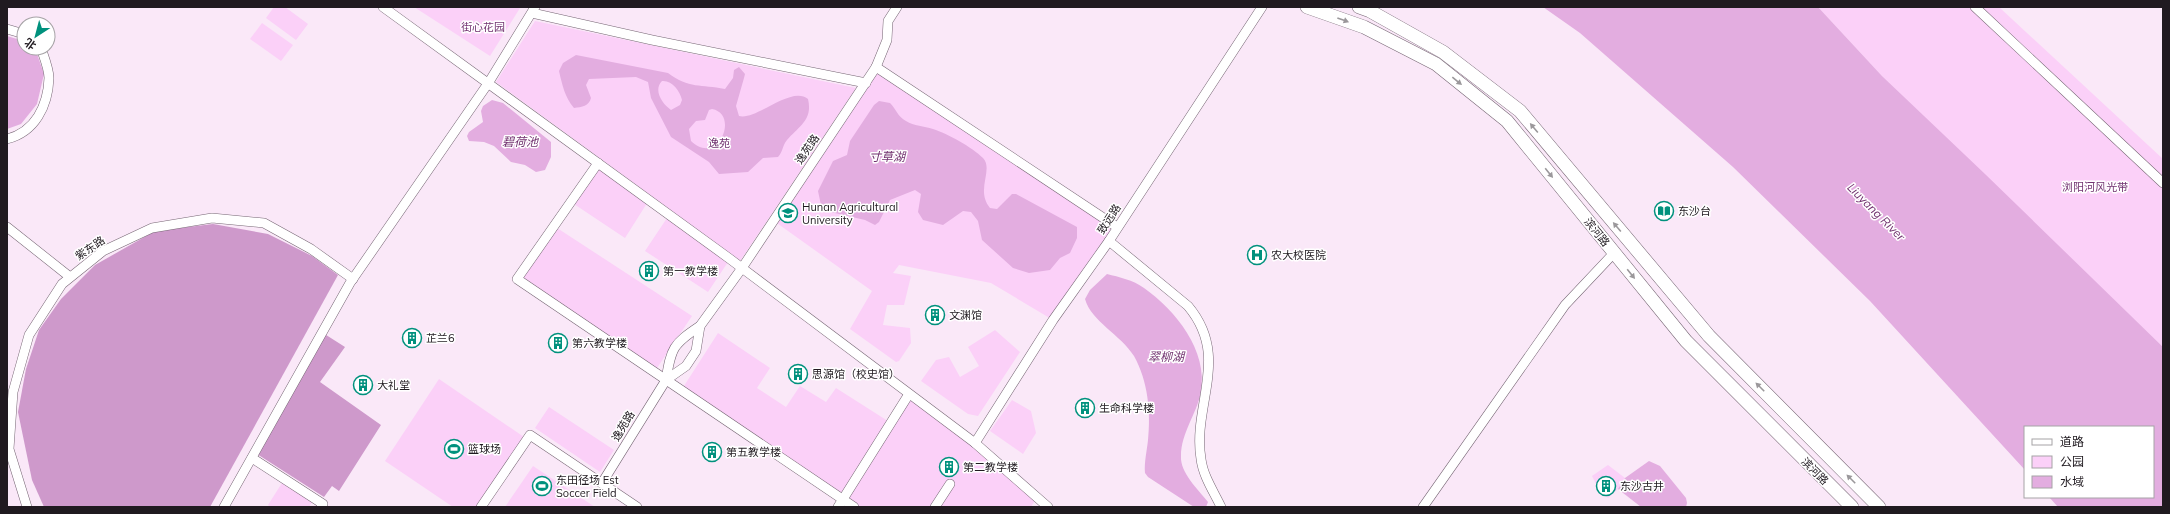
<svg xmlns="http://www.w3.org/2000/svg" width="2170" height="514" font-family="Mulish,'Noto Sans SC',sans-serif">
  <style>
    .green { fill: #fbd0f8 }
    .forest { fill: #ce99cb }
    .water { fill: #e3ade0; fill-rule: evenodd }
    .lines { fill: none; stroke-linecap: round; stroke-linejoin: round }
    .minor-casing { stroke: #766674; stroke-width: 10 }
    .secondary-casing { stroke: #766674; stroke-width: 14 }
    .minor { stroke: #fff; stroke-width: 9 }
    .secondary { stroke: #fff; stroke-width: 13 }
    .oneway { fill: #9b989b }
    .labels { text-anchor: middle; stroke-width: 3; stroke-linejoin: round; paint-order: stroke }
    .park-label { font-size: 11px; fill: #723371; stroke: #fff }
    .street-label { font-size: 11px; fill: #201a20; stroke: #fff }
    .poi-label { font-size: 11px; fill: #201a20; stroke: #fff; text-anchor: start }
    .water-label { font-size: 12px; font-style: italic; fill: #71316f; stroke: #fff }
  </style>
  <rect width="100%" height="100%" fill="#fae8f8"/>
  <!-- green -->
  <g class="green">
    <polygon points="274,7 285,7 308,24 296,40 266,18"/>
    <polygon points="414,7 518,7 520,8 490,56"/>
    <polygon points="1818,7 1999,7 2163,159 2163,347 1882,76"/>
    <polygon points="535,21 856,88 740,261 496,82"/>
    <polygon points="262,23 293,45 281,61 250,39"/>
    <polygon points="876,67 1117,227 1053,320 991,283 899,265 893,273 911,276 904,305 887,305 883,325 910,328 911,343 899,361 896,362 850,329 872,291 774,221"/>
    <polygon points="598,163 649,200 625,238 571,202"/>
    <polygon points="669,215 730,259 708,292 645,251"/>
    <polygon points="554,226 692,316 655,371 517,279"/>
    <polygon points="995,330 1020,352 978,416 968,414 921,381 936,360 949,357 960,377 979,366 968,347"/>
    <polygon points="718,333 770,368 757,388 786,407 800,386 826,402 836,388 891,423 909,394 1037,497 1031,507 837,507 842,499 682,389"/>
    <polygon points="439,379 524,437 476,507 453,507 385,461"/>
    <polygon points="1012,400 1031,411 1036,433 1023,454 990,431"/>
    <polygon points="549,407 614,450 600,472 535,428"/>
    <polygon points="1608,465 1625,478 1618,489 1608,498 1599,490 1592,476"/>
    <polygon points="533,466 595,507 505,507"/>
    <polygon points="282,483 312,502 309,507 270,507 268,505"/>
  </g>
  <!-- forest -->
  <g class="forest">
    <polygon points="213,224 268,234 312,256 338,275 210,507 44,507 32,480 18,412 26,369 39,330 61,299 95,265 155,231"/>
    <polygon points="323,333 345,347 320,382 381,425 339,491 332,486 324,497 257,454"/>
  </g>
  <!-- water -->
  <g class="water">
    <polygon points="1543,7 1818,7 1882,76 1985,174 2163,347 2163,507 2058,507 2049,497 2153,497 2153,427 2025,427 2025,470 1870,301 1733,167 1580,33"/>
    <polygon points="7,36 24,41 24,48 35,48 44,74 37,104 21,124 7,129"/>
    <path d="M 576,55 L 668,73 C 689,89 701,84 725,89 L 733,78 L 734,70 L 739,67 L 745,74 L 744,78 L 736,106 L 739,116 C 756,121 791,85 808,99 C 813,120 799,126 787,140 C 782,146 783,152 778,157 L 763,158 L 748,172 L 719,174 L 709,162 L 671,137 L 651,98 L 648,82 L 636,77 L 589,79 L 586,85 L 591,98 C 589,106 582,107 574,108 C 565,98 562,84 559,71 L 563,63 ZM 662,81 C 672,80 680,91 682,100 L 680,105 L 671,110 C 662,104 653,90 662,81 ZM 712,109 C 740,114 718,167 691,141 L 689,129 L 696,121 L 705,120 L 709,110 Z"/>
    <polygon points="492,100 503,103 551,142 551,157 545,170 536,172 525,165 511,162 494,146 484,142 469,141 467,136 469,132 483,122 481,111 483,106"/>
    <path d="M 879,101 L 890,103 C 896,109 898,117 906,121 C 914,126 924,126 933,129 C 948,134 972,147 983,158 C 994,170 975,190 990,208 L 997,209 L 1012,194 L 1016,194 L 1077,227 L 1077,238 L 1070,253 L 1060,258 L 1050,270 L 1029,273 L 1013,268 L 982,240 L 978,221 L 971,212 L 963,211 L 943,225 L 923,220 L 918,212 L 921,194 L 915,190 L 890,200 L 879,222 L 875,225 L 865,220 L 822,210 L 818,191 L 833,161 L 847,155 L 850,141 L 874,105 Z"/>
    <path d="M 1107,274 C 1119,277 1133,280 1144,288 C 1176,311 1208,350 1201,392 C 1197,413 1181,433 1181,456 C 1180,473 1198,489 1208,502 L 1206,507 L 1194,507 L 1148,477 L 1145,473 C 1144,463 1147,450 1148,440 C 1151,412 1148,381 1134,356 C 1121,335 1091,321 1085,299 L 1090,290 Z"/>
    <polygon points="1649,461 1660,466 1686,498 1687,503 1686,507 1641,507 1618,489 1625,478"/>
  </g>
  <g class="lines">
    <defs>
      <g id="minor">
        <polyline points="383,7 730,259 975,443 1048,507"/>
        <polyline points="1975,7 2163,183"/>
        <polyline points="532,13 652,40 866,83"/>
        <polyline points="7,29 24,34"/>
        <polyline points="876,67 887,40 888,21 897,7"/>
        <path d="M 7,139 C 35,132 48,106 49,78 C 49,69 44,57 41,48"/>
        <polyline points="598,163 517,279 854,507"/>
        <polyline points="7,227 70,277"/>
        <path d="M 1109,241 L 1188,306 C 1231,357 1192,405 1201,459 C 1203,476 1214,492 1221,507"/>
        <path d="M 666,380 C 671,348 673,344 700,326"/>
        <polyline points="975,443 1053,320 1109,241 1262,7"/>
        <polyline points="252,458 323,504 321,507"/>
        <polyline points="602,483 666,380 686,366 696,351 700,326 742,268 876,67 1117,227"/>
        <polyline points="27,507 9,449 13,392 29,335 62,284 103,251 152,228 212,218 264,223 311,249 353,279"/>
        <polyline points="224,507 350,283 489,82 535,7"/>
        <polyline points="481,507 530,435 637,507"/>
        <polyline points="838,507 909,394"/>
        <polyline points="935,507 950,484"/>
        <polyline points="1423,507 1565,305 1614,253"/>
      </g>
      <g id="secondary">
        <polyline points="1307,7 1364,27 1436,64 1507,121 1686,341 1852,507"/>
        <polyline points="1359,7 1370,11 1443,52 1520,111 1709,336 1879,507"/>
      </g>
    </defs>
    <!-- minor casing -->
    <use href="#minor" class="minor-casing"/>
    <!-- secondary casing -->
    <use href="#secondary" class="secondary-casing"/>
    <!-- minor -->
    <use href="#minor" class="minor"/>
    <!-- secondary -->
    <use href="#secondary" class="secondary"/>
  </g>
  <!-- one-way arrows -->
  <defs><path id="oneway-solid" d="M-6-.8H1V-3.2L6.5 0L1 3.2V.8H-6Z"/></defs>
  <g class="oneway">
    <use href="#oneway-solid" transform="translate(1343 20) rotate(20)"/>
    <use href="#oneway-solid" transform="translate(1457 81) rotate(39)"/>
    <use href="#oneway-solid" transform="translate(1534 128) rotate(-130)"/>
    <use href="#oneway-solid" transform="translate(1549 173) rotate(51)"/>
    <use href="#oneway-solid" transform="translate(1617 227) rotate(-130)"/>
    <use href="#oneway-solid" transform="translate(1631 274) rotate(51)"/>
    <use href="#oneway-solid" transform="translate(1760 387) rotate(-135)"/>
    <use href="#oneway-solid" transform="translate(1851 479) rotate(-135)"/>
  </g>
  <!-- icons -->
  <defs>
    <symbol id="library-ring" viewBox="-11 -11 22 22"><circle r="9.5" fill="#fff" stroke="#00917d" stroke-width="1.5"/><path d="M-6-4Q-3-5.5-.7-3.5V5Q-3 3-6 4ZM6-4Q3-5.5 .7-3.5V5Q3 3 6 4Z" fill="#00917d"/></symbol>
    <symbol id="university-ring" viewBox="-11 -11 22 22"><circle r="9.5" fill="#fff" stroke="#00917d" stroke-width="1.5"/><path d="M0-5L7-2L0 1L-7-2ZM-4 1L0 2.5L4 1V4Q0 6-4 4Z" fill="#00917d"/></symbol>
    <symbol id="hospital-ring" viewBox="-11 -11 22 22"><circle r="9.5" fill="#fff" stroke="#00917d" stroke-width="1.5"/><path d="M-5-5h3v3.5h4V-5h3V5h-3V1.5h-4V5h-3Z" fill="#00917d"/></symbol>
    <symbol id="building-ring" viewBox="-11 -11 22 22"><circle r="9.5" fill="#fff" stroke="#00917d" stroke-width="1.5"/><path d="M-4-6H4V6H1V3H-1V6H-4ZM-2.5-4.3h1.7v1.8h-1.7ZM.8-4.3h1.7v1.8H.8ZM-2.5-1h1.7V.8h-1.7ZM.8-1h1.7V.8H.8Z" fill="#00917d"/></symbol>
    <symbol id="stadium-ring" viewBox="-11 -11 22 22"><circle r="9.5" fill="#fff" stroke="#00917d" stroke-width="1.5"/><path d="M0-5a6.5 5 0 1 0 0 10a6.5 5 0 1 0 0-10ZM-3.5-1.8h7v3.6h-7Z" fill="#00917d"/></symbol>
  </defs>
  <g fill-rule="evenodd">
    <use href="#library-ring" x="1653" y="200" width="22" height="22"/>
    <use href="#university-ring" x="777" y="202" width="22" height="22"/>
    <use href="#hospital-ring" x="1246" y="244" width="22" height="22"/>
    <use href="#building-ring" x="638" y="260" width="22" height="22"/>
    <use href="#building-ring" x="924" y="304" width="22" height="22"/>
    <use href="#building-ring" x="401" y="327" width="22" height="22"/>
    <use href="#building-ring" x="547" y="332" width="22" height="22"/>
    <use href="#building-ring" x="787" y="363" width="22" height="22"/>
    <use href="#building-ring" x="352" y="374" width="22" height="22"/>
    <use href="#building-ring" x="1074" y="397" width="22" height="22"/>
    <use href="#stadium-ring" x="443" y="438" width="22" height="22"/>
    <use href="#building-ring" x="701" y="441" width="22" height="22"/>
    <use href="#building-ring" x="938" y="456" width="22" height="22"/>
    <use href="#stadium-ring" x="531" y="475" width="22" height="22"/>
    <use href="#building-ring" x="1595" y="475" width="22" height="22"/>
  </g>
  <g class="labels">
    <!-- park labels -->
    <g class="park-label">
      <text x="483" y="31">街心花园</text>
      <text x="719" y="147">逸苑</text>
      <text x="2095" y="191">浏阳河风光带</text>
    </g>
    <!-- street labels -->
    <g class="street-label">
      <text transform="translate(807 149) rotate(-56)" y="4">逸苑路</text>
      <text transform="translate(1109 219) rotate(-57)" y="4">致远路</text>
      <text transform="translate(1597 232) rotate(51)" y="4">滨河路</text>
      <text transform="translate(90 248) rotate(-34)" y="4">紫东路</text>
      <text transform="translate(623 426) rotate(-59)" y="4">逸苑路</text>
      <text transform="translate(1815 471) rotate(45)" y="4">滨河路</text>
    </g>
    <!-- poi labels -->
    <g class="poi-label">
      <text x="802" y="211">Hunan Agricultural<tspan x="802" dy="13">University</tspan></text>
      <text x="1678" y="215">东沙台</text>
      <text x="1271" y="259">农大校医院</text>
      <text x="663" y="275">第一教学楼</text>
      <text x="949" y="319">文渊馆</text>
      <text x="426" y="342">芷兰6</text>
      <text x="572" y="347">第六教学楼</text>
      <text x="812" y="378">思源馆（校史馆）</text>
      <text x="377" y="389">大礼堂</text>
      <text x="1099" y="412">生命科学楼</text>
      <text x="468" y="453">篮球场</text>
      <text x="726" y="456">第五教学楼</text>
      <text x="963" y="471">第二教学楼</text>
      <text x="556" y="484">东田径场 Est<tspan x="556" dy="13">Soccer Field</tspan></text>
      <text x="1620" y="490">东沙古井</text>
    </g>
    <!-- water labels -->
    <g class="water-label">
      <text x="520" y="146">碧荷池</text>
      <text x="887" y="161">寸草湖</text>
      <text transform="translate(1876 212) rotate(45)" y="4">Liuyang River</text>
      <text x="1166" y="361">翠柳湖</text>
    </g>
  </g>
  <!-- border -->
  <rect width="2170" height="514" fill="none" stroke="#201a20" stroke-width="16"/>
  <!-- legend -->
  <rect x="2024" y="426" width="130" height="72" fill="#ffffff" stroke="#a6a3a6"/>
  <rect x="2032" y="439" width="20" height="6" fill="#ffffff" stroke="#a6a3a6"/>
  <text x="2060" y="446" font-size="12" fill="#201a20">道路</text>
  <rect x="2032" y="456" width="20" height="12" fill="#fbd0f8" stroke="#a6a3a6"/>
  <text x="2060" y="466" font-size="12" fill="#201a20">公园</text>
  <rect x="2032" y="476" width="20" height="12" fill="#e3ade0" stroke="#a6a3a6"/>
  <text x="2060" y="486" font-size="12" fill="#201a20">水域</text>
  <!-- north arrow -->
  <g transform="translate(36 36) rotate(216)"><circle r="19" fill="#ffffff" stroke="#a6a3a6"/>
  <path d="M0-3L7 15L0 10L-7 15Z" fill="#00917d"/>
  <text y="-6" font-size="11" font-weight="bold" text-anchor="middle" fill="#201a20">北</text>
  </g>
</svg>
